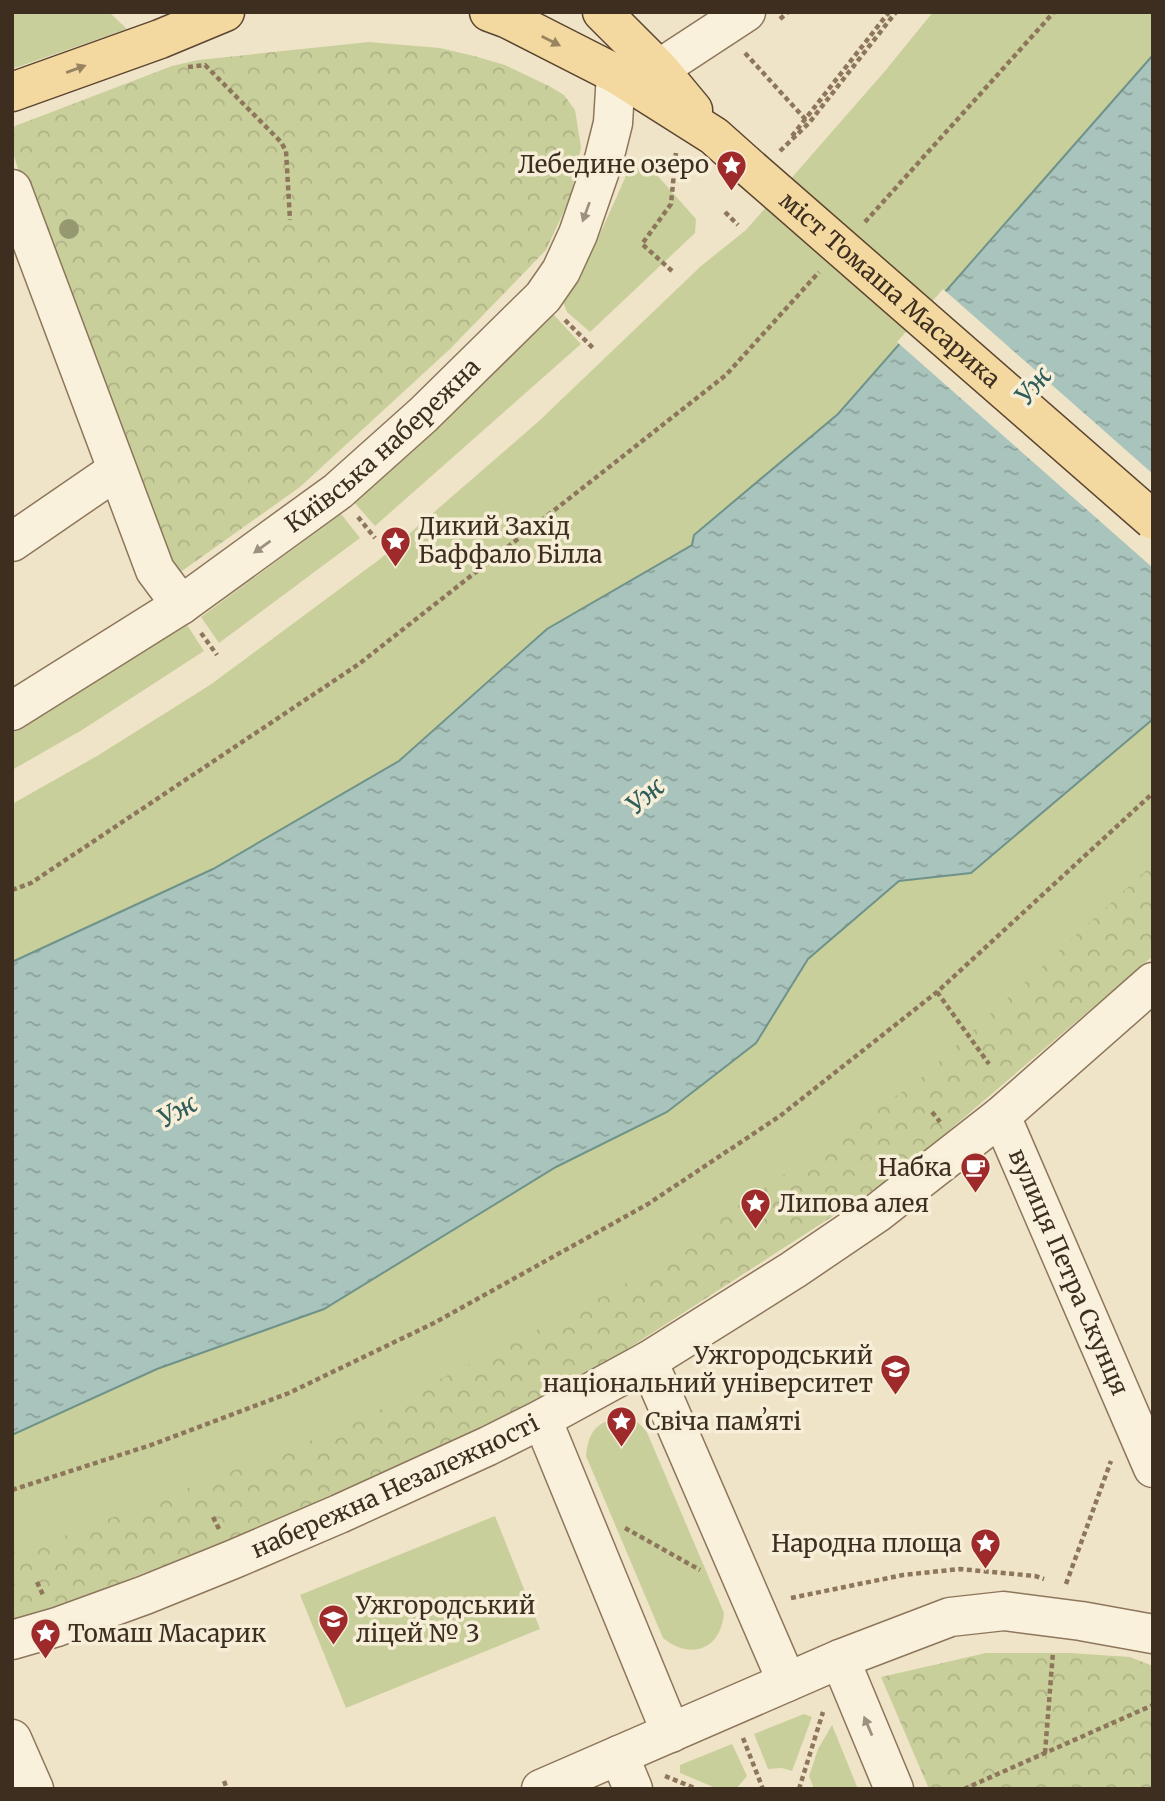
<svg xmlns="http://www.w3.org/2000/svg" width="1165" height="1801" font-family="Merriweather,serif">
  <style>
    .grass { fill: #c9cf9b }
    .park { fill: url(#park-crowns) }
    .water { fill: url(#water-ripples); stroke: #6f938a; stroke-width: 2 }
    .pier { fill: #f0e4c8 }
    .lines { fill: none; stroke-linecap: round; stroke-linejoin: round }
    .minor-casing { stroke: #8d765c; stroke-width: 41 }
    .major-casing { stroke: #5b4430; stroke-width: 41 }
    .path { stroke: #8d765c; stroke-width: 4.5; stroke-dasharray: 5 3.5; stroke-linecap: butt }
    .minor { stroke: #faf1dc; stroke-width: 38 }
    .major { stroke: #f3d9a0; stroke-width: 38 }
    .major-bridge-casing { stroke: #5b4430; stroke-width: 41; stroke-linecap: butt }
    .major-bridge { stroke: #f3d9a0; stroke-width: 38 }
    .tree { fill: #96986f }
    .oneway { fill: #988460 }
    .oneway2 { fill: #9c907e }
    .labels { text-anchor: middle; stroke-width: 7; stroke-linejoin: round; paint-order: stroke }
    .poi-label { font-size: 24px; fill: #3d2e20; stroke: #f7eed8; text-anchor: start }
    .street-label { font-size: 24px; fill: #3d2e20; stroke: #f7eed8 }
    .water-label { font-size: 26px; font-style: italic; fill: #2f5d5a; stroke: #f7eed8 }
  </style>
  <defs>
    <pattern id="park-crowns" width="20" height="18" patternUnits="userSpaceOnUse" patternTransform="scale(1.75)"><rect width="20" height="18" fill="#c9cf9b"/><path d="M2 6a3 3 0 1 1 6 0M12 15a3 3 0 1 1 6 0" fill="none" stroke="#aeb285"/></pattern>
    <pattern id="water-ripples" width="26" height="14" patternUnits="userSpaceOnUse" patternTransform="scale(1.75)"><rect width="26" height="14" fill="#a9c4bc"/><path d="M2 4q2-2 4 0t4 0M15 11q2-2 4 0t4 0" fill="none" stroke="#8ba098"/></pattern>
  </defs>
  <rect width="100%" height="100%" fill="#f0e4c8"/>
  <!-- grass -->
  <g class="grass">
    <polygon points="12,12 109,12 127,29 12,69"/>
    <polygon points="933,12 1153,12 1153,55 838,414 695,535 692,545 547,629 399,761 213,869 12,962 12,804 97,756 210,685 380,559 539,421 701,266 746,230 885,71"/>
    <polygon points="628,160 656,174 696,219 695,233 590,332 567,312 563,302 596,243 625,178"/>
    <polygon points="553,314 581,344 375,526 353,501"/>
    <polygon points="341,514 360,538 219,643 201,617"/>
    <polygon points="187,625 204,651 82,730 12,770 12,734"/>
    <polygon points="1153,719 1153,899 756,1210 460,1386 12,1566 12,1435 441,1237 556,1167 667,1112 756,1043 808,959 899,881 971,873"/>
    <path d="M 625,1418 L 637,1422 L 646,1430 L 724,1613 C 721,1649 691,1661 663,1638 L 586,1456 C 588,1430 599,1419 625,1418 Z"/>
    <polygon points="495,1516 540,1629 346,1708 300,1595"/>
    <polygon points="804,1714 812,1717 792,1771 782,1768 768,1769 754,1734"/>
    <polygon points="832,1725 858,1789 814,1789 809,1776 818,1749"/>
    <polygon points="732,1744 747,1776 736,1789 718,1789 680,1773 680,1765"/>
  </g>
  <!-- park -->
  <g class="park">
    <polygon points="369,42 440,48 474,56 505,65 549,86 564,95 575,110 581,147 571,196 546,250 450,349 300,487 175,576 24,187 12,150 12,129 15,126 172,66 198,60"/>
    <polygon points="1153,864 1153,956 898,1174 558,1394 381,1480 12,1625 12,1551 36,1547 348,1426 617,1289 801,1163 920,1079"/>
    <polygon points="986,1653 1070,1653 1130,1657 1153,1666 1153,1789 929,1789 881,1677"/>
  </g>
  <!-- water -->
  <polygon class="water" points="1153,55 1153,719 971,873 899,881 808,959 756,1043 667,1112 556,1167 324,1309 157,1369 12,1435 12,962 213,869 399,761 547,629 692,545 694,535 838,414"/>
  <!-- pier -->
  <polygon class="pier" points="943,289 1153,474 1153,568 897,342"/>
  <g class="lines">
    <defs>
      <g id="minor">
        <polyline points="659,69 746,12"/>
        <polyline points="12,189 155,570 181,605"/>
        <polyline points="12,542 117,470"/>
        <path id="s1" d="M 12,711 L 181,605 L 338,491 L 423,415 L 543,297 L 561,271 L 578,234 L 604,159 L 613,123 L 616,74"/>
        <path id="s2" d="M 1001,1116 L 1153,1468"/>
        <polyline points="648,1361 787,1682"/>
        <polyline points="542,1419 671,1733"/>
        <path id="s3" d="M 12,1640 L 57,1627 L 145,1595 L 234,1559 L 339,1514 L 488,1446 L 542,1419 L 648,1361 L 793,1270 L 877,1213 L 1001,1116 L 1153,982"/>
        <polyline points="840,1659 894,1789"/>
        <polyline points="12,1739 34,1789"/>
        <polyline points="619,1755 633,1789"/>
        <polyline points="541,1789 840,1659 950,1617 1004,1611 1081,1621 1153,1634"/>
      </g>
      <g id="major">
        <polyline points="489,12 508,19 616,74 714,136 751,169"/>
        <polyline points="602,12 659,69 693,110"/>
        <polyline points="12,92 160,39 225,12"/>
      </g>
    </defs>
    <!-- minor casing -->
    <use href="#minor" class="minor-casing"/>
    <!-- major casing -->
    <use href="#major" class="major-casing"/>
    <!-- path -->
    <g class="path">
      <polyline points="780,19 788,12"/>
      <polyline points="745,53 806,120"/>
      <polyline points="188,67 205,65 281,142 286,151 290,220"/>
      <polyline points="792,136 889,12"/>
      <polyline points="780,151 809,123 896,12"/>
      <polyline points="725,212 738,225"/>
      <polyline points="865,222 1054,12"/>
      <polyline points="672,271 642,244 671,204 676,152"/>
      <polyline points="565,320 594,349"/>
      <polyline points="358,517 375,538"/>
      <polyline points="201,633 217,655"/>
      <polyline points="12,890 31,883 359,664 726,375 819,272"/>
      <polyline points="937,992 989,1064"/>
      <polyline points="932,1112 940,1122"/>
      <polyline points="12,1490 151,1445 289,1393 434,1323 648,1204 780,1116 937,992 1153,793"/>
      <polyline points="213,1517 219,1529"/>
      <polyline points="625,1528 700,1570"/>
      <polyline points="37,1582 44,1597"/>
      <polyline points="1066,1584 1111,1461"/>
      <polyline points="791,1598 903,1575 960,1569 1035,1576 1044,1579"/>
      <polyline points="743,1738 763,1789"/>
      <polyline points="1045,1753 1053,1652"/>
      <polyline points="665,1776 697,1789"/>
      <polyline points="224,1781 227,1789"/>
      <polyline points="799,1789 823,1712"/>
      <polyline points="964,1789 1153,1705"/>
    </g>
    <!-- minor -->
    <use href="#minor" class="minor"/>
    <!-- major -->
    <use href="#major" class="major"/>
    <defs>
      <g id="major-bridge">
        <path id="s4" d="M 751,169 L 1153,520"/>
      </g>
    </defs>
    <!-- major-bridge casing -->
    <use href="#major-bridge" class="major-bridge-casing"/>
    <!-- major-bridge -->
    <use href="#major-bridge" class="major-bridge"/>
  </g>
  <!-- trees -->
  <circle class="tree" cx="69" cy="229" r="10"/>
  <!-- one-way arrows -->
  <defs><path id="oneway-solid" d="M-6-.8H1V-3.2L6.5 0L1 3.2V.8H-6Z" transform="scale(1.75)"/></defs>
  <g class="oneway">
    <use href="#oneway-solid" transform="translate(551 41) rotate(27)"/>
    <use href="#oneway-solid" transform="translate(76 69) rotate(-20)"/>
  </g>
  <g class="oneway2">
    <use href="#oneway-solid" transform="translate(586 212) rotate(110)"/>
    <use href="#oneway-solid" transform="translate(262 547) rotate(144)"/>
    <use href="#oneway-solid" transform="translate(868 1726) rotate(-113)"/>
  </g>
  <!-- icons -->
  <defs>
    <symbol id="sight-pin" viewBox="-11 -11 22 30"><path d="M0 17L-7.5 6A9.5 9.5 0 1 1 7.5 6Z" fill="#9e2a2b" stroke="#f7eed8"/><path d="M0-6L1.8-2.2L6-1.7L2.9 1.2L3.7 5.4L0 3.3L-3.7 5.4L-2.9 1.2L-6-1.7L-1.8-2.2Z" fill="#fff"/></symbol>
    <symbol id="cafe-pin" viewBox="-11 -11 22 30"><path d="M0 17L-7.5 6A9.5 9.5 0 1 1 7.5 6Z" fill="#9e2a2b" stroke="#f7eed8"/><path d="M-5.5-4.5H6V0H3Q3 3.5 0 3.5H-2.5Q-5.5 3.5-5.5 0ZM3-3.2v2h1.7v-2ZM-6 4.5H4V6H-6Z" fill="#fff"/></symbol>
    <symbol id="university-pin" viewBox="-11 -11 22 30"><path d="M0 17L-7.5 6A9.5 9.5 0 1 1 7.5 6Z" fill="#9e2a2b" stroke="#f7eed8"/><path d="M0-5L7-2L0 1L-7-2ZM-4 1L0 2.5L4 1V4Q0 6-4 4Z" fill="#fff"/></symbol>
    <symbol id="school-pin" viewBox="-11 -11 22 30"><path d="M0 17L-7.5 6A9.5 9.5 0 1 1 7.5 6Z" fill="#9e2a2b" stroke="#f7eed8"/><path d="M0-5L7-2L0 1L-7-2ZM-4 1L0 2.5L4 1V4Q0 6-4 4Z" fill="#fff"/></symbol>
  </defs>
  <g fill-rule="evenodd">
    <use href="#sight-pin" x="714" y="148" width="35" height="47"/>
    <use href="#sight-pin" x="378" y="524" width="35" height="47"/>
    <use href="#cafe-pin" x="958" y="1150" width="35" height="47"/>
    <use href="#sight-pin" x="738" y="1186" width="35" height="47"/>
    <use href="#university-pin" x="878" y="1352" width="35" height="47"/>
    <use href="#sight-pin" x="604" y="1404" width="35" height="47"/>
    <use href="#sight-pin" x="968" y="1526" width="35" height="47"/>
    <use href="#school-pin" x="316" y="1602" width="35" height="47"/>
    <use href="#sight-pin" x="28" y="1616" width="35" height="47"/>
  </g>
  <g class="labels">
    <!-- poi labels -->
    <g class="poi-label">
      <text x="709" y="173" text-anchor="end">Лебедине озеро</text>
      <text x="418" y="535">Дикий Захід<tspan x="418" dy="28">Баффало Білла</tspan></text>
      <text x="952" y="1176" text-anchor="end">Набка</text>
      <text x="778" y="1212">Липова алея</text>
      <text x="873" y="1364" text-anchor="end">Ужгородський<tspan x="873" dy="28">національний університет</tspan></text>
      <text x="645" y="1430">Свіча памʼяті</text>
      <text x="962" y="1552" text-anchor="end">Народна площа</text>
      <text x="356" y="1614">Ужгородський<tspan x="356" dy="28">ліцей № 3</tspan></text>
      <text x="68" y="1642">Томаш Масарик</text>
    </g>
    <!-- street labels -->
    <g class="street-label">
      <text dy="8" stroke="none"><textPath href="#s4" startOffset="184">міст Томаша Масарика</textPath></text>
      <text dy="8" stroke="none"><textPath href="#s1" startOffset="457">Київська набережна</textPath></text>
      <text dy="8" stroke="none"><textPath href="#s2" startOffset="170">вулиця Петра Скунця</textPath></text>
      <text dy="8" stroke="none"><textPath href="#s3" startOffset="413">набережна Незалежності</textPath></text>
    </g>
    <!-- water labels -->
    <g class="water-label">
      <text transform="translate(1033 386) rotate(-50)" y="9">Уж</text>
      <text transform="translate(645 796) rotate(-40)" y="9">Уж</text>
      <text transform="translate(177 1111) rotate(-29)" y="9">Уж</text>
    </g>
  </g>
  <!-- border -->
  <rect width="1165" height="1801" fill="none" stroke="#3d2e20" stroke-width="28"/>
</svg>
